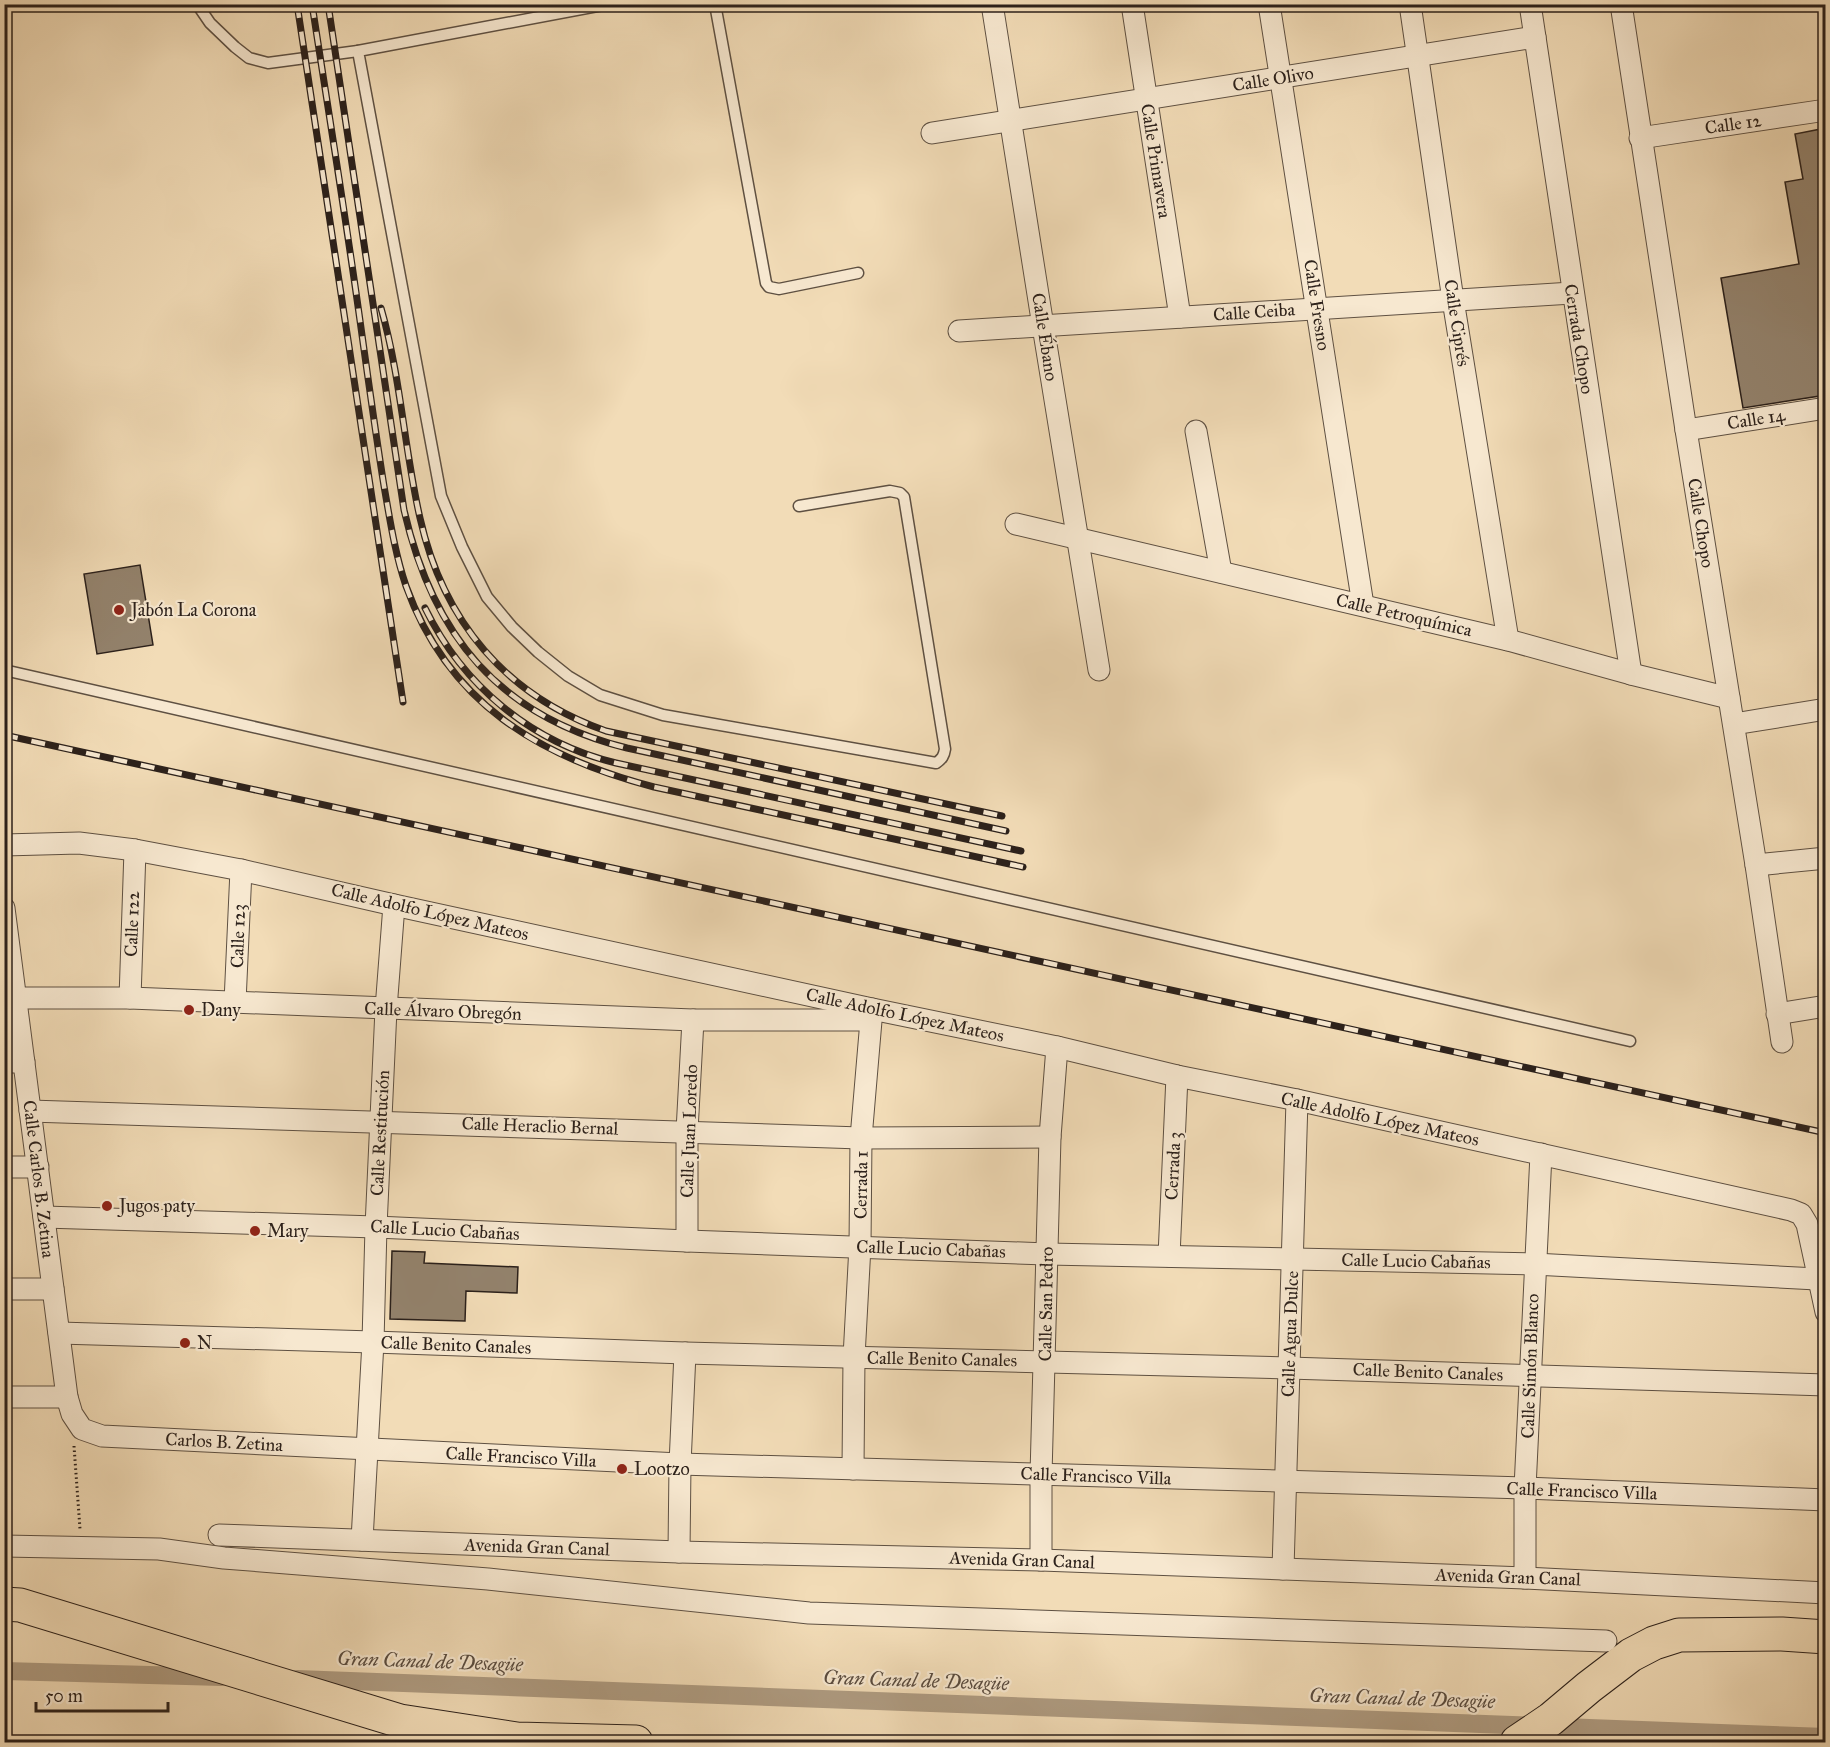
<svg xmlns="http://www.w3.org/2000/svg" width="1830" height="1747" font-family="'IM FELL Great Primer',serif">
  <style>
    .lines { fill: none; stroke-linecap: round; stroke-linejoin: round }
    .canal { stroke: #af9c82; stroke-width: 18 }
    .building { fill: #93826c; stroke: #2c211b; stroke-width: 1.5 }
    .lane-casing { stroke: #5e5042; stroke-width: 13 }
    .street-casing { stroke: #5e5042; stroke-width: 23 }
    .highway-casing { stroke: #2c211b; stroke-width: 35 }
    .path { stroke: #2c211b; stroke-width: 3; stroke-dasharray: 1.5 3; stroke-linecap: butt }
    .lane { stroke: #f7e8d0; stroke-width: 10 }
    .street { stroke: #f7e8d0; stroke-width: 21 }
    .highway { stroke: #f2dcb7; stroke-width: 33 }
    .rail-casing { stroke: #2c211b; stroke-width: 7 }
    .rail { stroke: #f7e8d0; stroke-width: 4.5; stroke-dasharray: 14; stroke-linecap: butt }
    .poi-dot { fill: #8f2418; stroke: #f7e8d0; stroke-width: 2 }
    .labels { text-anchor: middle; stroke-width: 4.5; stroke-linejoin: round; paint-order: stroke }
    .street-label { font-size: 18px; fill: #2c211b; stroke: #f7e8d0 }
    .poi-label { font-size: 18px; fill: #2c211b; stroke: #f7e8d0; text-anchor: start }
    .water-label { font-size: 20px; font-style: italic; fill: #5a4c3f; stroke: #f7e8d0 }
  </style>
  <rect width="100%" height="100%" fill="#f2dcb7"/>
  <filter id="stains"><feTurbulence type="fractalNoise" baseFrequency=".00333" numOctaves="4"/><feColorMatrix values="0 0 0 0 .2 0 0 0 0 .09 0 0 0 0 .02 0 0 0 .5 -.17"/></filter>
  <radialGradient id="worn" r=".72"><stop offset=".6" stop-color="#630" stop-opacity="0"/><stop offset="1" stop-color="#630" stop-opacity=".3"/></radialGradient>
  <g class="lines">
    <!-- canal -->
    <g class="canal">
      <polyline points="4,1671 222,1677"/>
      <polyline points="297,1679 1826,1737"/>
    </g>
  </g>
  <!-- building -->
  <g class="building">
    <polygon points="1826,128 1826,395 1743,408 1721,278 1799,264 1785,182 1803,179 1795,134"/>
    <polygon points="140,565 153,645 97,654 84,574"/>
    <polygon points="392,1251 425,1252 424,1263 518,1267 517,1293 466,1291 465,1321 390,1319"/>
  </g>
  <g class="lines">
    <defs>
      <g id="lane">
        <polyline points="197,4 210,23 235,47 249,58 268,63 358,51"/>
        <path d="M 608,4 L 358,51 L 441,496 L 462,547 L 487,597 L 512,627 L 538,652 L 568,676 L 600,695 L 663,715 L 936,763 C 942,759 944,756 945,749 L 904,497 L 900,493 L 890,491 L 799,506"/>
        <polyline points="715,4 766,283 769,287 779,289 858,273"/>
        <polyline points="4,670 1630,1041"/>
      </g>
      <g id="street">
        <polyline points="992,4 1043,326 1099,670"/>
        <polyline points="1132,4 1180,317"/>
        <polyline points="1269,4 1363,605"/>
        <polyline points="1410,4 1453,300 1508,640"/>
        <polyline points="1530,4 1631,674"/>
        <polyline points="1621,4 1686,430 1756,865 1782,1042"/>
        <polyline points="932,133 1535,37"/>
        <polyline points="1640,138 1826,110"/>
        <polyline points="959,331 1572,293"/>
        <polyline points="1686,430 1826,408"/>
        <polyline points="1196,431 1221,572"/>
        <polyline points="1016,524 1508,640 1631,674 1729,698"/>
        <polyline points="1734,724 1826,709"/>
        <polyline points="4,845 79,843 135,850 241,870 394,905 872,1009 1057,1047 1177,1076 1297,1100 1791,1210 1801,1214 1807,1224 1826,1312"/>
        <polyline points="1756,865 1826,858"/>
        <polyline points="4,908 67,1397 72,1414 82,1429 102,1436 680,1464 1525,1488 1826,1500"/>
        <polyline points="16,998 130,998 693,1020 871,1020"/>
        <polyline points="130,998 135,850"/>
        <polyline points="235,1002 241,870"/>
        <polyline points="1777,1014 1826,1006"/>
        <polyline points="4,1062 24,1062"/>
        <polyline points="30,1111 861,1138 1050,1137"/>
        <polyline points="4,1167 38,1167"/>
        <polyline points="44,1217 376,1227 687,1241 1047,1254 1534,1264 1817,1279"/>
        <polyline points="687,1241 687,1131 693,1020"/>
        <polyline points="1169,1256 1177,1076"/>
        <polyline points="4,1289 53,1289"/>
        <polyline points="59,1333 373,1342 685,1353 1289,1368 1826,1385"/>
        <polyline points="4,1397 67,1397"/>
        <polyline points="853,1469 854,1357 860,1246 861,1138 872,1009"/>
        <polyline points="219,1535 679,1552 1041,1560 1525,1578 1826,1593"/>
        <polyline points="362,1540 373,1342 376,1227 386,1009 394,905"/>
        <polyline points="4,1546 159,1549 224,1558 488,1579 809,1613 1606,1641"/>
        <polyline points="679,1552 680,1464 685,1353"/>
        <polyline points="1041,1560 1041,1475 1050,1137 1057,1047"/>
        <polyline points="1283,1569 1297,1100"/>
        <polyline points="1525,1578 1525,1488 1541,1154"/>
      </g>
      <g id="highway">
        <polyline points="4,1604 20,1605 400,1721 517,1739 636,1742"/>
        <polyline points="1517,1742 1551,1719 1589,1687 1631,1655 1654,1643 1679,1635 1782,1634 1826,1637"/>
      </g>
    </defs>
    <!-- lane casing -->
    <use href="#lane" class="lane-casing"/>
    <!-- street casing -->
    <use href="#street" class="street-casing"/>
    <!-- highway casing -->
    <use href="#highway" class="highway-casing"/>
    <!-- path -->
    <polyline class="path" points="74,1446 80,1529"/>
    <!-- lane -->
    <use href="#lane" class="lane"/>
    <!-- street -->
    <use href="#street" class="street"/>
    <!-- highway -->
    <use href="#highway" class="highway"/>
    <defs>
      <g id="rail">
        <polyline points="297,4 403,702"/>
        <path d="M 312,4 C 329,115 347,225 362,335 C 369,385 376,436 384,486 C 390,520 395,554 406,586 C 448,703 539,757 654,787 L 1023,867"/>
        <path d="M 328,4 L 404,510 C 433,636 499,716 627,748 L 1006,831"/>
        <path d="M 381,308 C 401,378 404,448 420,518 C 443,621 506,696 606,731 L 1002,816"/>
        <path d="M 425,608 C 463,686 532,743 616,763 L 1021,851"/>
        <polyline points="4,735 1826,1133"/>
      </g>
    </defs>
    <!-- rail casing -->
    <use href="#rail" class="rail-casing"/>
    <!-- rail -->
    <use href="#rail" class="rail"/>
  </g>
  <!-- markers -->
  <g class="poi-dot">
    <circle cx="119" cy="610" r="6"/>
    <circle cx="189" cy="1010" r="6"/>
    <circle cx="107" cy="1206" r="6"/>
    <circle cx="255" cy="1231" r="6"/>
    <circle cx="185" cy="1343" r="6"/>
    <circle cx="622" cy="1469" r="6"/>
  </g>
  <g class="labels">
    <!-- street labels -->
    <g class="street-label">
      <text transform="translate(1273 79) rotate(-9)" y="6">Calle Olivo</text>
      <text transform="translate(1733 124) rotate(-8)" y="6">Calle 12</text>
      <text transform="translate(1156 161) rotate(81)" y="6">Calle Primavera</text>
      <text transform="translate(1317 305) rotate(81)" y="6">Calle Fresno</text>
      <text transform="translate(1254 312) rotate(-4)" y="6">Calle Ceiba</text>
      <text transform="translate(1457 323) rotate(81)" y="6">Calle Ciprés</text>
      <text transform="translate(1045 337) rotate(81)" y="6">Calle Ébano</text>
      <text transform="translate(1579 339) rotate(81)" y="6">Cerrada Chopo</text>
      <text transform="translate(1756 419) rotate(-9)" y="6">Calle 14</text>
      <text transform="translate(1701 523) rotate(81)" y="6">Calle Chopo</text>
      <text transform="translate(1404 615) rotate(13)" y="6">Calle Petroquímica</text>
      <text transform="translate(430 912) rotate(13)" y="6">Calle Adolfo López Mateos</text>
      <text transform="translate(132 924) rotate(-88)" y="6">Calle 122</text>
      <text transform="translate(238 936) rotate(-88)" y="6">Calle 123</text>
      <text transform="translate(443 1011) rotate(2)" y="6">Calle Álvaro Obregón</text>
      <text transform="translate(905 1015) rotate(12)" y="6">Calle Adolfo López Mateos</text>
      <text transform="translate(1380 1119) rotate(12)" y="6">Calle Adolfo López Mateos</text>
      <text transform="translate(540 1126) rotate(2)" y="6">Calle Heraclio Bernal</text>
      <text transform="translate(689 1131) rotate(-88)" y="6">Calle Juan Loredo</text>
      <text transform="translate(380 1133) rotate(-87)" y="6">Calle Restitución</text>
      <text transform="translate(1173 1166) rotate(-87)" y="6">Cerrada 3</text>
      <text transform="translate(39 1179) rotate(83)" y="6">Calle Carlos B. Zetina</text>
      <text transform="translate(861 1185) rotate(-89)" y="6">Cerrada 1</text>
      <text transform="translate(445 1230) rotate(3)" y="6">Calle Lucio Cabañas</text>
      <text transform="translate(931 1249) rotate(2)" y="6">Calle Lucio Cabañas</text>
      <text transform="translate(1416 1261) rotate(1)" y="6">Calle Lucio Cabañas</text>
      <text transform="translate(1046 1304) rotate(-89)" y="6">Calle San Pedro</text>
      <text transform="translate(1290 1334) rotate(-88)" y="6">Calle Agua Dulce</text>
      <text transform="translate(456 1345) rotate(2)" y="6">Calle Benito Canales</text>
      <text transform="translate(942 1359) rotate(1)" y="6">Calle Benito Canales</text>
      <text transform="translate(1530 1366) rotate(-88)" y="6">Calle Simón Blanco</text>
      <text transform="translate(1428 1372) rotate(2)" y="6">Calle Benito Canales</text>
      <text transform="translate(224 1442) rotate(3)" y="6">Carlos B. Zetina</text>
      <text transform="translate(521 1457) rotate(3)" y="6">Calle Francisco Villa</text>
      <text transform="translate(1096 1476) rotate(2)" y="6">Calle Francisco Villa</text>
      <text transform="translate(1582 1491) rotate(2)" y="6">Calle Francisco Villa</text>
      <text transform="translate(537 1547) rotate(2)" y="6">Avenida Gran Canal</text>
      <text transform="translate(1022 1560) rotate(2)" y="6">Avenida Gran Canal</text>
      <text transform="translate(1508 1577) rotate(2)" y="6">Avenida Gran Canal</text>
    </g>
    <!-- poi labels -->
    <g class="poi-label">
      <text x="131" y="616">Jabón La Corona</text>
      <text x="201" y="1016">Dany</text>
      <text x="119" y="1212">Jugos paty</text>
      <text x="267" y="1237">Mary</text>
      <text x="197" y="1349">N</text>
      <text x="634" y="1475">Lootzo</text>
    </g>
    <!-- water labels -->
    <g class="water-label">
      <text transform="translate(430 1661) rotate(2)" y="7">Gran Canal de Desagüe</text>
      <text transform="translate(916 1680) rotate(2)" y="7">Gran Canal de Desagüe</text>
      <text transform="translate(1402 1698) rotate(2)" y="7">Gran Canal de Desagüe</text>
    </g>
  </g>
  <!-- margin -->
  <rect width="1830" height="1747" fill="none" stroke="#f2dcb7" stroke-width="24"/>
  <rect x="6" y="6" width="1818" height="1735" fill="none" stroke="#2c211b" stroke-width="3"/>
  <rect x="12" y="12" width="1806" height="1723" fill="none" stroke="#2c211b" stroke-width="1.5"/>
  <!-- scale -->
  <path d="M36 1702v9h132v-9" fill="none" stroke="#2c211b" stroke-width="3"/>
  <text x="45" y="1702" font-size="18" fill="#2c211b" stroke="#f7e8d0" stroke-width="4.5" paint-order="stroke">50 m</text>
  <rect width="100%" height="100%" filter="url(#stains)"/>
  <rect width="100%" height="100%" fill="url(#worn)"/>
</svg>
